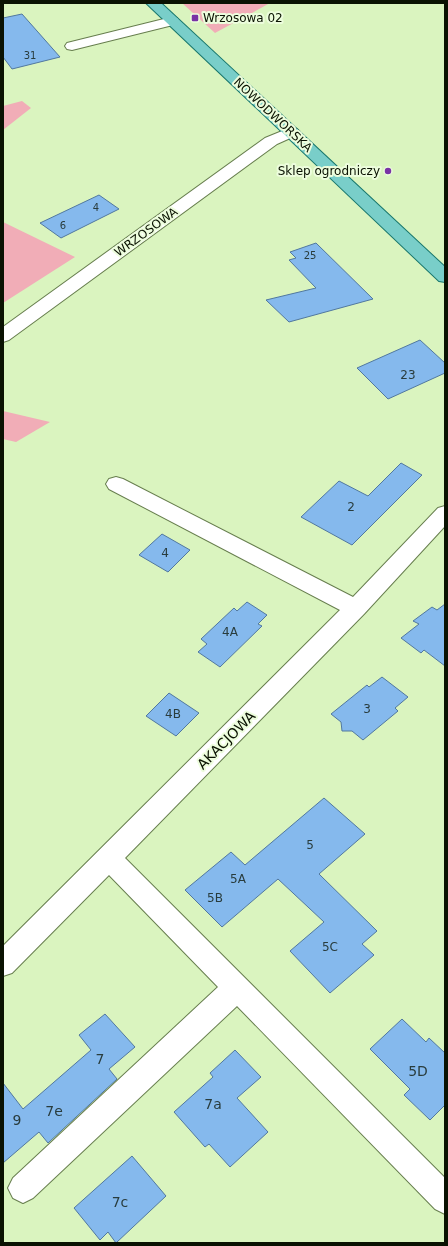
<svg xmlns="http://www.w3.org/2000/svg" width="448" height="1246" font-family="'DejaVu Sans',sans-serif">
  <style>
    .green { fill: #f1adb7 }
    .building { fill: #85b9ed; stroke: #51789f }
    .lines { fill: none; stroke-linecap: round; stroke-linejoin: round }
    .minor-casing { stroke: #677e4e; stroke-width: 2 }
    .major-casing { stroke: #18776c; stroke-width: 2 }
    .minor { fill: #fff; fill-rule: evenodd }
    .major { fill: #79cec9; fill-rule: evenodd }
    .poi-dot { fill: #7932a5; stroke: #edfddd; stroke-width: 1.5 }
    .labels { text-anchor: middle; stroke-width: 4; stroke-linejoin: round; paint-order: stroke }
    .far-number-label { font-size: 10px; fill: #293c3d }
    .far-poi-label { font-size: 12px; fill: #0a1202; stroke: #edfddd; text-anchor: start }
    .far-street-label { font-size: 12px; fill: #0a1202; stroke: #edfddd }
    .number-label { font-size: 12px; fill: #293c3d }
    .street-label { font-size: 14px; fill: #0a1202; stroke: #edfddd }
    .near-number-label { font-size: 14px; fill: #293c3d }
  </style>
  <rect width="100%" height="100%" fill="#daf4bf"/>
  <!-- green -->
  <g class="green">
    <polygon points="182,3 270,3 215,33"/>
    <polygon points="22,101 31,108 3,130 3,106"/>
    <polygon points="3,222 75,257 3,303"/>
    <polygon points="3,411 50,422 16,442 3,439"/>
  </g>
  <!-- building -->
  <g class="building">
    <polygon points="22,14 60,57 12,69 3,57 3,18"/>
    <polygon points="99,195 119,209 61,238 40,223"/>
    <polygon points="316,243 373,299 289,322 266,300 316,288 289,260 296,258 290,252"/>
    <polygon points="420,340 445,363 445,373 388,399 357,368"/>
    <polygon points="401,463 422,475 352,545 301,517 339,481 368,496"/>
    <polygon points="162,534 190,550 168,572 139,555"/>
    <polygon points="247,602 267,615 258,624 262,626 220,667 198,652 207,644 201,639 234,608 237,611"/>
    <polygon points="445,604 445,666 424,650 421,653 401,638 419,624 413,621 432,607 437,610"/>
    <polygon points="382,677 408,697 395,708 398,711 363,740 352,731 342,731 341,722 331,714 367,685 369,687"/>
    <polygon points="169,693 199,713 176,736 146,716"/>
    <polygon points="324,798 365,834 319,874 377,931 362,944 374,955 330,993 290,951 324,922 278,879 222,927 185,890 231,852 245,865"/>
    <polygon points="105,1014 135,1047 109,1069 117,1079 48,1143 39,1132 3,1163 3,1083 23,1109 91,1050 79,1035"/>
    <polygon points="402,1019 426,1042 429,1038 445,1053 445,1105 430,1120 404,1095 410,1089 370,1049"/>
    <polygon points="235,1050 261,1077 237,1098 268,1132 230,1167 209,1144 205,1147 174,1112 213,1077 210,1073"/>
    <polygon points="132,1156 166,1196 116,1243 108,1232 100,1240 74,1208"/>
  </g>
  <g class="lines">
    <defs>
      <g id="minor">
        <polygon points="172,17 177,18 179,21 177,24 72,50 67,49 65,46 67,43"/>
        <polygon points="292,127 297,129 300,132 297,135 277,144 9,340 3,342 3,327 265,138"/>
        <polygon points="116,477 123,479 353,597 438,508 445,506 445,526 364,614 125,858 445,1178 445,1214 435,1209 237,1006 33,1198 23,1203 13,1198 8,1188 13,1178 218,987 109,875 12,973 3,976 3,946 340,610 109,489 106,484 109,479"/>
      </g>
      <polygon id="major" points="146,3 161,3 445,267 445,282 439,281"/>
    </defs>
    <!-- minor casing -->
    <use href="#minor" class="minor-casing"/>
    <!-- major casing -->
    <use href="#major" class="major-casing"/>
    <!-- minor -->
    <use href="#minor" class="minor"/>
    <!-- major -->
    <use href="#major" class="major"/>
  </g>
  <!-- markers -->
  <g class="poi-dot">
    <rect x="191" y="14" width="8" height="8" rx="2"/>
    <circle cx="388" cy="171" r="4"/>
  </g>
  <g class="labels">
    <!-- far-number labels -->
    <g class="far-number-label">
      <text x="30" y="59">31</text>
      <text x="96" y="211">4</text>
      <text x="63" y="229">6</text>
      <text x="310" y="259">25</text>
    </g>
    <!-- far-poi labels -->
    <g class="far-poi-label">
      <text x="203" y="22">Wrzosowa 02</text>
      <text x="380" y="175" text-anchor="end">Sklep ogrodniczy</text>
    </g>
    <!-- far-street labels -->
    <g class="far-street-label">
      <text transform="translate(273 115) rotate(43)" y="4">NOWODWORSKA</text>
      <text transform="translate(146 232) rotate(-36)" y="4">WRZOSOWA</text>
    </g>
    <!-- number labels -->
    <g class="number-label">
      <text x="408" y="379">23</text>
      <text x="351" y="511">2</text>
      <text x="165" y="557">4</text>
      <text x="230" y="636">4A</text>
      <text x="367" y="713">3</text>
      <text x="173" y="718">4B</text>
      <text x="310" y="849">5</text>
      <text x="238" y="883">5A</text>
      <text x="215" y="902">5B</text>
      <text x="330" y="951">5C</text>
    </g>
    <!-- street labels -->
    <g class="street-label">
      <text transform="translate(226 740) rotate(-45)" y="5">AKACJOWA</text>
    </g>
    <!-- near-number labels -->
    <g class="near-number-label">
      <text x="100" y="1064">7</text>
      <text x="418" y="1076">5D</text>
      <text x="213" y="1109">7a</text>
      <text x="54" y="1116">7e</text>
      <text x="17" y="1125">9</text>
      <text x="120" y="1207">7c</text>
    </g>
  </g>
  <!-- border -->
  <rect width="448" height="1246" fill="none" stroke="#0a1202" stroke-width="8"/>
</svg>
